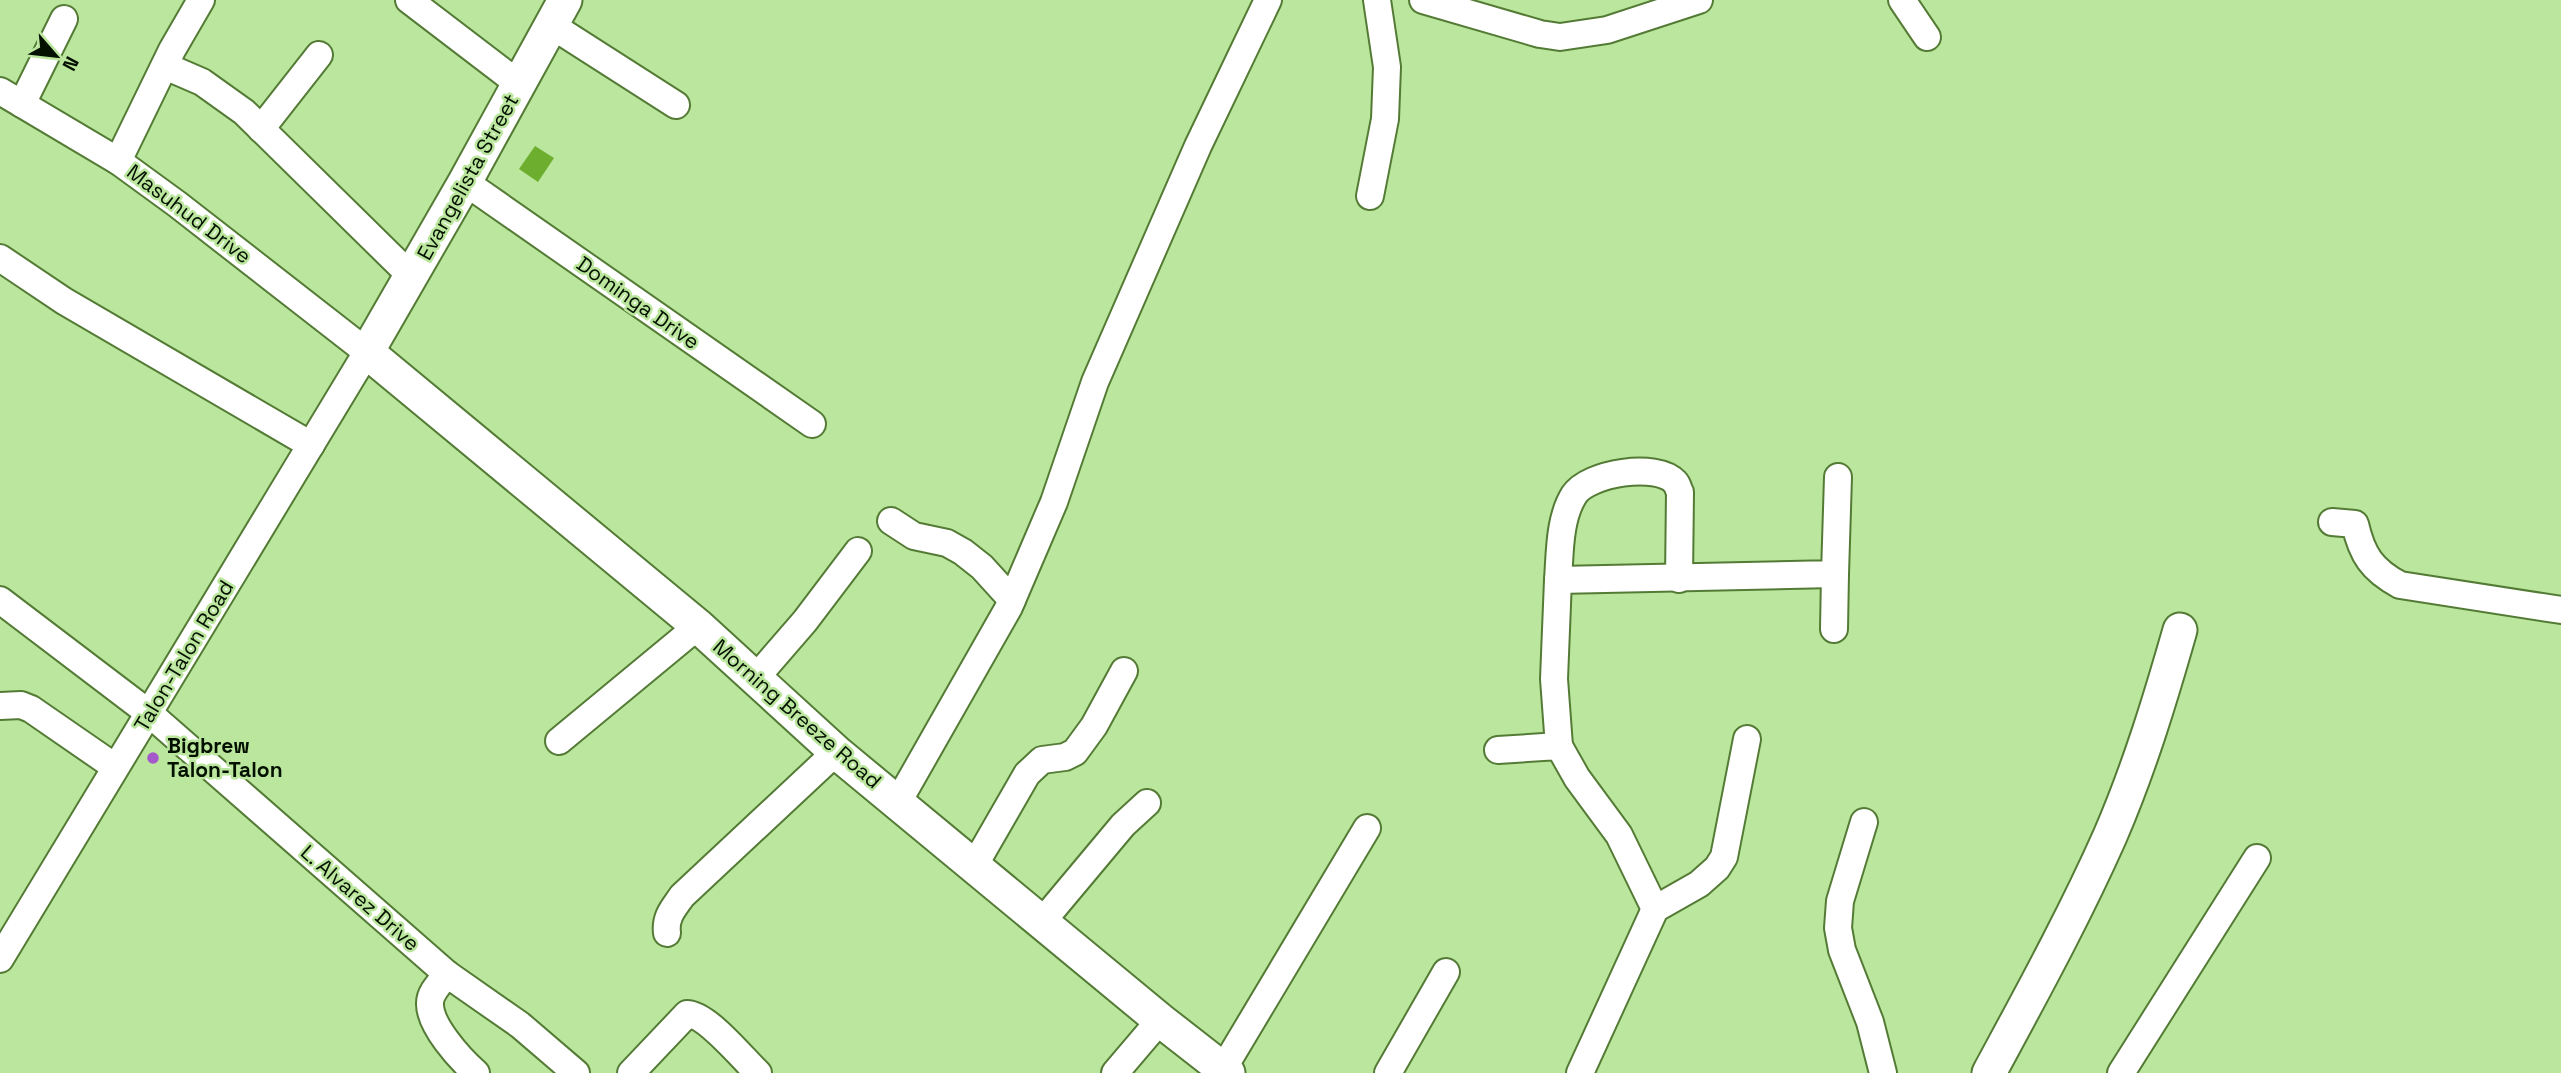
<svg xmlns="http://www.w3.org/2000/svg" width="2561" height="1073" font-family="'Space Grotesk',sans-serif">
  <style>
    .building { fill: #6dae2f }
    .lines { fill: none; stroke-linecap: round; stroke-linejoin: round }
    .minor-casing { stroke: #547b35; stroke-width: 30 }
    .major-casing { stroke: #547b35; stroke-width: 37 }
    .minor { stroke: #fff; stroke-width: 26 }
    .major { stroke: #fff; stroke-width: 33 }
    .poi-dot { fill: #a458ca; stroke: #bbe69d; stroke-width: 2.5 }
    .labels { text-anchor: middle; stroke-width: 5; stroke-linejoin: round; paint-order: stroke }
    .street-label { font-size: 21px; fill: #041100; stroke: #bbe69d }
    .poi-label { font-size: 21px; font-weight: bold; fill: #041100; stroke: #bbe69d; text-anchor: start }
  </style>
  <rect width="100%" height="100%" fill="#bbe69d"/>
  <!-- building -->
  <polygon class="building" points="535,146 554,158 538,182 519,169"/>
  <g class="lines">
    <defs>
      <g id="minor">
        <polyline points="409,0 519,84"/>
        <polyline points="1423,0 1540,34 1560,37 1607,30 1699,0"/>
        <polyline points="1902,0 1927,37"/>
        <polyline points="551,25 676,105"/>
        <polyline points="165,66 202,82 244,112 412,277"/>
        <polyline points="0,91 118,161 177,204 367,352 0,959"/>
        <polyline points="22,104 64,19"/>
        <polyline points="261,129 319,55"/>
        <polyline points="118,161 172,50 201,0"/>
        <polyline points="465,182 812,424"/>
        <polyline points="1370,196 1385,119 1387,67 1377,0"/>
        <polyline points="0,258 64,301 311,445"/>
        <polyline points="891,521 914,536 947,543 963,552 982,567 1012,600"/>
        <path d="M 2332,522 L 2355,524 C 2362,555 2372,570 2400,585 L 2561,610"/>
        <path d="M 1558,580 C 1560,553 1559,519 1574,495 C 1588,473 1657,462 1675,482 C 1678,485 1678,489 1680,492 L 1679,579"/>
        <polyline points="0,600 150,714 447,974 520,1025 576,1073"/>
        <polyline points="1834,629 1835,574"/>
        <polyline points="754,680 805,621 858,551"/>
        <polyline points="0,706 21,705 31,709 115,767"/>
        <polyline points="559,741 698,626"/>
        <polyline points="1559,746 1554,679 1558,580 1835,574 1838,477"/>
        <polyline points="1498,750 1559,746 1577,778 1619,835 1655,909"/>
        <polyline points="898,802 1009,607 1054,502 1095,382 1198,146 1268,0"/>
        <polyline points="1864,822 1840,901 1838,928 1842,950 1870,1022 1883,1073"/>
        <polyline points="974,866 1027,774 1042,760 1065,757 1075,752 1094,726 1124,671"/>
        <polyline points="1041,923 1123,825 1147,803"/>
        <path d="M 667,933 C 665,917 673,909 682,896 L 836,752"/>
        <path d="M 447,974 C 441,982 430,992 430,1003 C 429,1025 460,1059 476,1073"/>
        <polyline points="1223,1069 1367,828"/>
        <path d="M 631,1073 L 687,1014 C 707,1014 743,1059 758,1073"/>
        <polyline points="1115,1073 1160,1020"/>
        <polyline points="1388,1073 1446,972"/>
        <polyline points="1580,1073 1655,909 1699,884 1717,868 1724,857 1747,739"/>
        <polyline points="2121,1073 2257,858"/>
      </g>
      <g id="major">
        <polyline points="565,0 465,182 367,352 698,626 836,752 1160,1020 1228,1073"/>
        <path d="M 1989,1073 C 2031,995 2074,917 2110,836 C 2139,769 2160,700 2180,630"/>
      </g>
    </defs>
    <!-- minor casing -->
    <use href="#minor" class="minor-casing"/>
    <!-- major casing -->
    <use href="#major" class="major-casing"/>
    <!-- minor -->
    <use href="#minor" class="minor"/>
    <!-- major -->
    <use href="#major" class="major"/>
  </g>
  <!-- markers -->
  <circle class="poi-dot" cx="153" cy="758" r="7"/>
  <g class="labels">
    <!-- street labels -->
    <g class="street-label">
      <text transform="translate(468 177) rotate(-61)" y="7">Evangelista Street</text>
      <text transform="translate(189 214) rotate(37)" y="7">Masuhud Drive</text>
      <text transform="translate(638 303) rotate(35)" y="7">Dominga Drive</text>
      <text transform="translate(184 656) rotate(-59)" y="7">Talon-Talon Road</text>
      <text transform="translate(797 714) rotate(41)" y="7">Morning Breeze Road</text>
      <text transform="translate(360 898) rotate(41)" y="7">L. Alvarez Drive</text>
    </g>
    <!-- poi labels -->
    <g class="poi-label">
      <text x="167" y="753">Bigbrew<tspan x="167" dy="24">Talon-Talon</tspan></text>
    </g>
  </g>
  <!-- north arrow -->
  <g transform="translate(56 56) rotate(118)" stroke="#bbe69d" stroke-width="5" paint-order="stroke">
  <path d="M0-5L12 26L0 18L-12 26Z" fill="#041100"/>
  <text y="-10" font-size="19" font-weight="bold" text-anchor="middle" fill="#041100">N</text>
  </g>
</svg>
